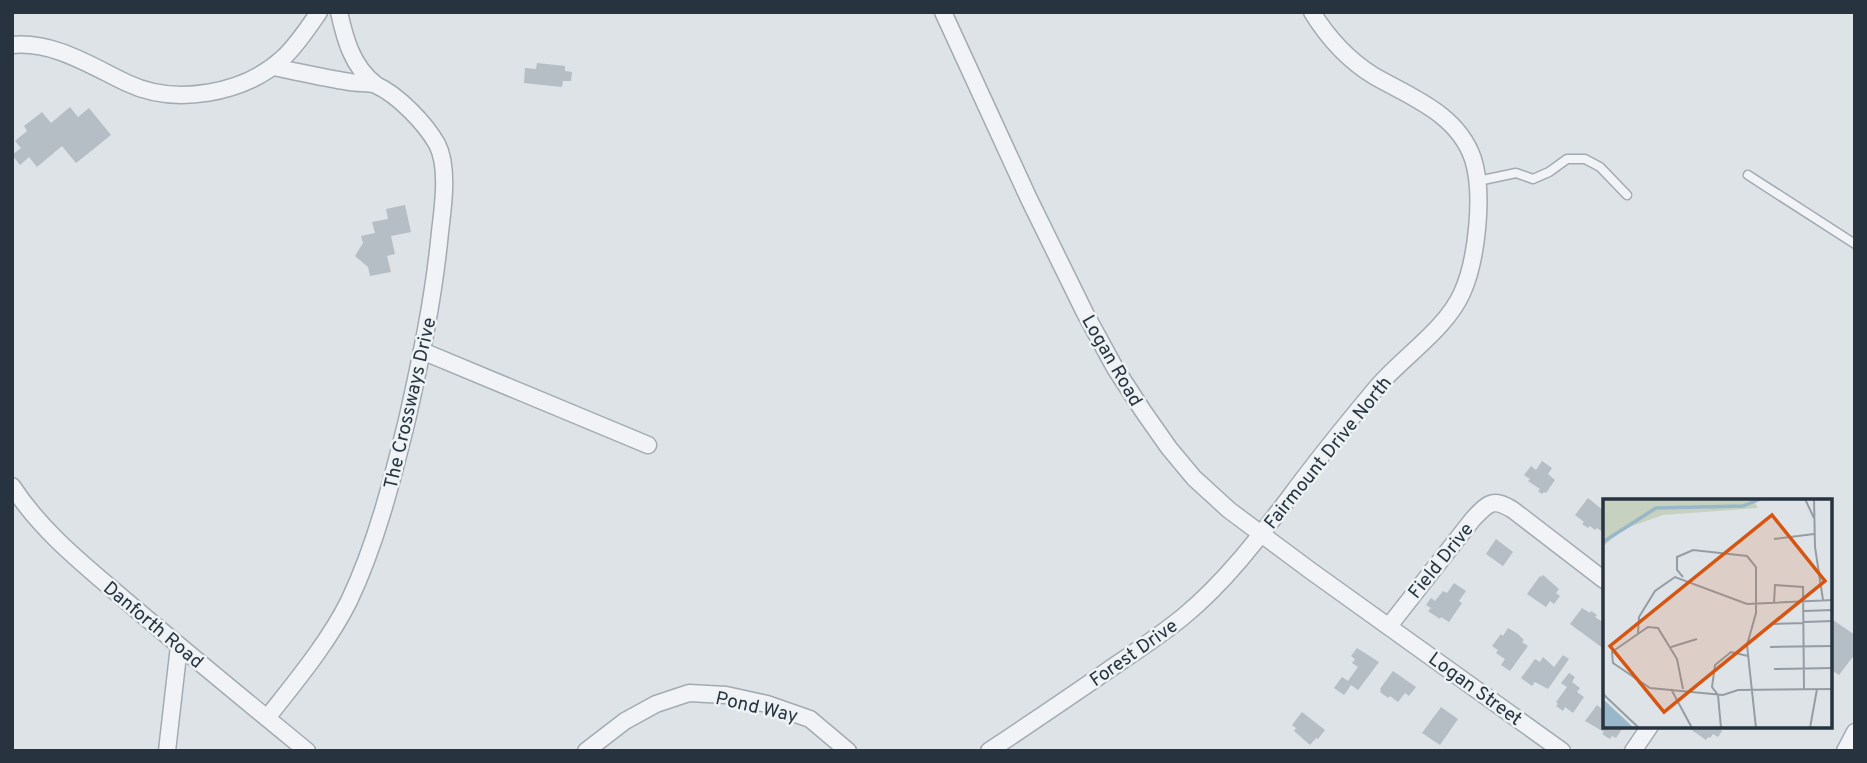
<svg xmlns="http://www.w3.org/2000/svg" width="1867" height="763" font-family="Overpass,sans-serif">
  <style>
    .building { fill: #b5bdc5 }
    .lines { fill: none; stroke-linecap: round; stroke-linejoin: round }
    .lane-casing { stroke: #a3abb2; stroke-width: 11 }
    .street-casing { stroke: #a3abb2; stroke-width: 19 }
    .lane { stroke: #f1f3f6; stroke-width: 8 }
    .street { stroke: #f1f3f6; stroke-width: 16 }
    .labels { text-anchor: middle; stroke-width: 5; stroke-linejoin: round; paint-order: stroke }
    .street-label { font-size: 19px; fill: #27333f; stroke: #edf2f5 }
    .inset-river { fill: none; stroke: #98b7c9; stroke-width: 3.5 }
    .inset-road { fill: none; stroke: #959da4; stroke-width: 2 }
    .view { fill: #d55511; fill-opacity: 0.15; stroke: #d55511; stroke-width: 3.5 }
    .inset-edge { fill: none; stroke: #27333f; stroke-width: 3.5 }
  </style>
  <rect width="100%" height="100%" fill="#dee3e8"/>
  <!-- building -->
  <g class="building">
    <polygon points="537,63 565,66 565,71 572,72 571,81 563,81 562,87 524,83 525,68 536,69"/>
    <polygon points="70,107 78,117 89,108 111,135 76,163 62,146 37,167 29,157 20,165 12,155 21,148 15,141 27,131 24,126 42,112 51,123"/>
    <polygon points="405,205 411,232 391,236 395,254 387,256 391,272 370,276 368,267 355,256 363,243 361,236 375,233 372,222 388,219 386,209"/>
    <polygon points="1542,461 1552,468 1548,474 1555,480 1546,493 1544,492 1542,494 1538,491 1540,489 1528,481 1530,479 1524,475 1531,466 1536,470"/>
    <polygon points="1588,498 1604,511 1604,533 1597,528 1595,530 1590,526 1588,528 1582,524 1584,522 1575,515"/>
    <polygon points="1496,539 1513,552 1503,566 1486,554"/>
    <polygon points="1543,575 1559,589 1556,593 1560,596 1554,604 1550,601 1546,607 1527,594 1540,576 1541,577"/>
    <polygon points="1454,583 1466,591 1459,601 1462,603 1449,622 1441,617 1440,619 1428,611 1431,608 1426,605 1431,598 1435,601 1443,591 1447,593"/>
    <polygon points="1582,608 1590,613 1591,611 1597,615 1595,617 1604,623 1604,649 1570,624"/>
    <polygon points="1830,618 1855,635 1855,654 1839,675 1830,669 1832,645 1830,644"/>
    <polygon points="1508,628 1518,634 1524,640 1522,642 1528,646 1510,671 1501,665 1505,659 1496,653 1498,650 1492,646 1501,634 1503,636"/>
    <polygon points="1357,648 1379,662 1358,690 1351,685 1344,695 1334,688 1342,677 1348,681 1358,667 1352,663 1355,659 1351,656"/>
    <polygon points="1563,655 1569,659 1548,689 1535,682 1532,686 1521,678 1535,659 1540,662 1543,657 1554,667"/>
    <polygon points="1393,671 1416,687 1409,696 1405,693 1398,702 1390,696 1388,698 1380,692 1381,690 1380,689"/>
    <polygon points="1569,673 1575,677 1572,682 1580,688 1577,692 1584,697 1573,713 1565,707 1563,711 1556,706 1558,704 1556,702 1567,687 1561,683"/>
    <polygon points="1597,705 1604,711 1604,726 1624,726 1616,738 1612,736 1610,739 1602,734 1604,732 1585,721"/>
    <polygon points="1441,707 1458,719 1440,745 1422,733"/>
    <polygon points="1302,712 1325,730 1318,739 1316,738 1310,745 1294,731 1296,728 1292,725"/>
    <polygon points="1686,726 1719,726 1718,728 1722,731 1718,737 1713,734 1710,738 1708,737 1706,740"/>
  </g>
  <g class="lines">
    <defs>
      <g id="lane">
        <polyline points="1748,175 1855,244"/>
        <polyline points="1478,181 1516,173 1533,179 1549,172 1567,159 1585,159 1600,167 1627,195"/>
      </g>
      <g id="street">
        <path d="M 339,12 C 345,39 352,66 375,84"/>
        <polyline points="943,12 1029,199 1085,313 1115,368 1143,411 1169,448 1194,478 1229,510 1311,571 1562,751"/>
        <path d="M 12,45 C 54,41 91,66 127,83 C 175,106 244,94 283,58 C 297,45 308,28 319,12"/>
        <polyline points="422,351 648,445"/>
        <path d="M 12,486 C 42,532 84,565 125,600 C 185,651 246,701 307,751"/>
        <path d="M 1389,626 L 1473,519 C 1489,502 1493,498 1513,510 L 1604,580"/>
        <path d="M 267,718 C 296,681 328,643 349,601 C 376,544 392,481 407,420 C 421,358 434,296 440,232 C 443,207 449,167 437,144 C 425,123 398,95 376,85 C 369,82 359,84 350,82 C 324,78 298,72 273,67"/>
        <polyline points="167,751 179,646"/>
        <polyline points="586,751 625,721 656,704 689,693 726,695 767,704 810,719 848,751"/>
        <path d="M 989,751 C 1028,725 1068,698 1107,671 C 1133,653 1160,636 1184,616 C 1225,582 1257,540 1289,498 C 1317,460 1347,423 1378,386 C 1403,357 1446,329 1462,293 C 1477,260 1484,193 1473,159 C 1458,114 1411,97 1374,76 C 1348,60 1328,38 1312,12"/>
        <polyline points="1633,751 1650,726"/>
        <polyline points="1845,751 1855,732"/>
      </g>
    </defs>
    <!-- lane casing -->
    <use href="#lane" class="lane-casing"/>
    <!-- street casing -->
    <use href="#street" class="street-casing"/>
    <!-- lane -->
    <use href="#lane" class="lane"/>
    <!-- street -->
    <use href="#street" class="street"/>
  </g>
  <g class="labels">
    <!-- street labels -->
    <g class="street-label">
      <text transform="translate(1113 360) rotate(60)" y="7">Logan Road</text>
      <text transform="translate(409 403) rotate(-77)" y="7">The Crossways Drive</text>
      <text transform="translate(1327 452) rotate(-51)" y="7">Fairmount Drive North</text>
      <text transform="translate(1440 560) rotate(-51)" y="7">Field Drive</text>
      <text transform="translate(154 624) rotate(40)" y="7">Danforth Road</text>
      <text transform="translate(1133 652) rotate(-35)" y="7">Forest Drive</text>
      <text transform="translate(1476 688) rotate(36)" y="7">Logan Street</text>
      <text transform="translate(757 706) rotate(13)" y="7">Pond Way</text>
    </g>
  </g>
  <!-- overview -->
  <g transform="translate(1603 499)">
    <rect width="229" height="229" fill="#dee3e8"/>
    <path d="M 0,0 L 150,0 L 155,9 L 60,16 L 18,31 L 0,48 Z" fill="#c6d2bf"/>
    <path d="M 0,200 L 31,229 L 0,229 Z" fill="#98b7c9"/>
    <path class="inset-river" d="M 0,43 L 53,9 L 140,7 L 157,0"/>
    <path class="inset-road" d="M 202,0 L 211,19M 211,0 L 212,48 L 220,101M 171,40 L 211,35M 80,78 L 74,71 L 74,58 L 90,51 L 144,57 L 153,68 L 153,114 L 144,146 L 153,229M 171,104 L 172,86 L 200,88 L 201,190M 201,112 L 230,111M 201,123 L 230,122M 171,125 L 201,124M 35,134 L 36,118 L 52,92 L 72,78 L 144,105 L 230,101M 68,148 L 94,140M 167,148 L 230,147M 171,170 L 230,169M 68,190 L 89,229M 80,190 L 74,160 L 55,129 L 45,128 L 9,153 L 10,164 L 47,189 L 120,196 L 135,191 L 230,190M 0,195 L 36,229M 118,229 L 115,196 L 109,188 L 112,166 L 128,153 L 145,157M 207,229 L 214,190"/>
    <path class="view" d="M 169,16 L 222,82 L 61,213 L 7,147 Z"/>
    <rect width="229" height="229" class="inset-edge"/>
  </g>
  <!-- border -->
  <rect width="1867" height="763" fill="none" stroke="#27333f" stroke-width="28"/>
</svg>
